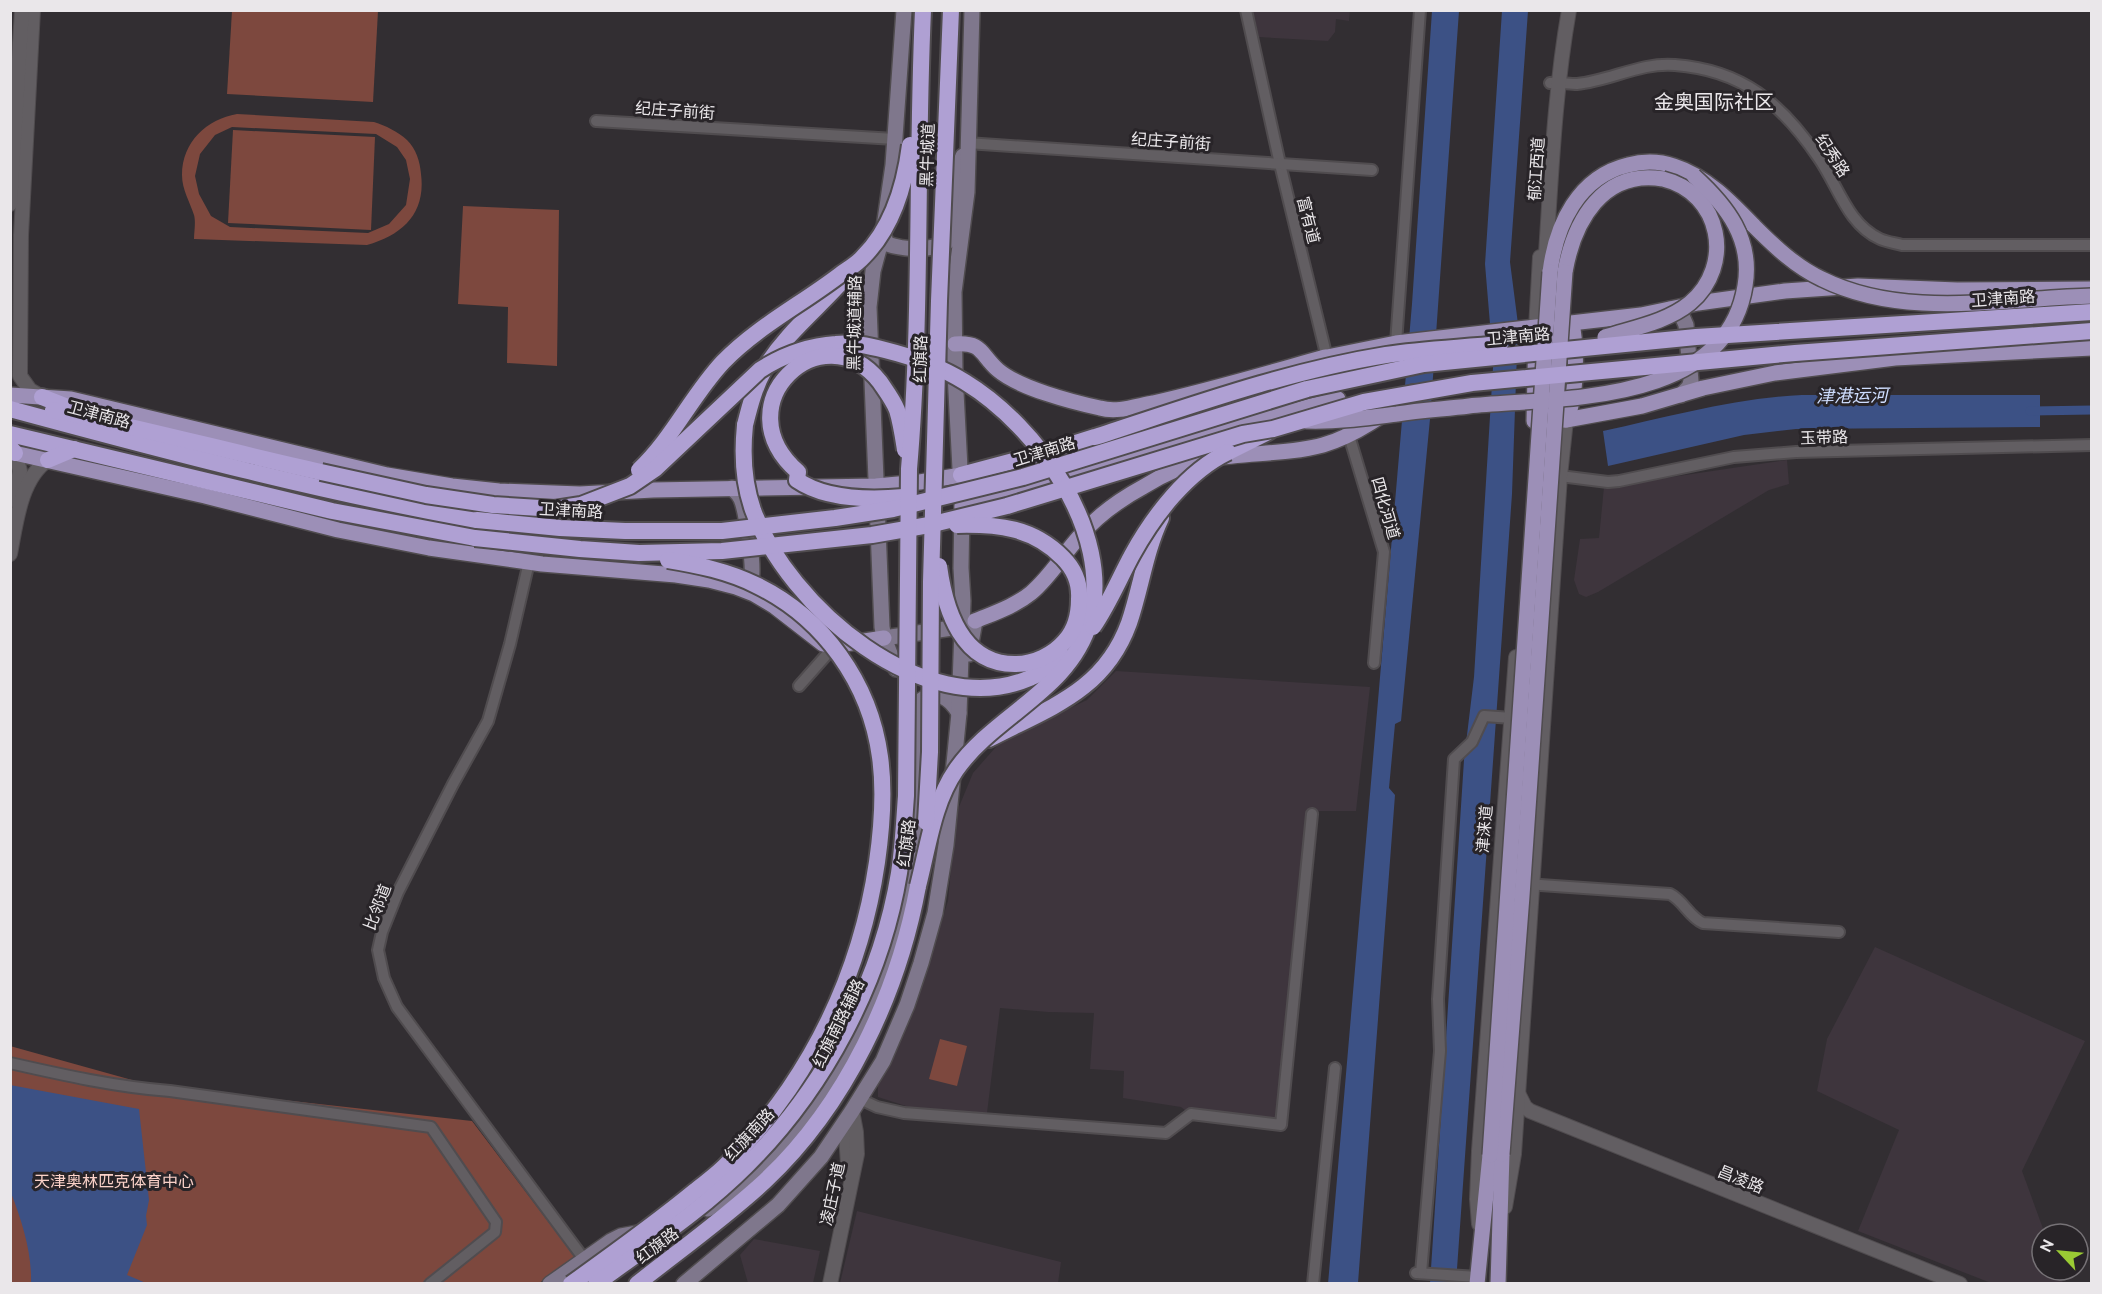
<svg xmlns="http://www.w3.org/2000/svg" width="2102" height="1294" font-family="Ubuntu,'Noto Sans SC',sans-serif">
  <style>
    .built { fill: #3e353d }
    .green { fill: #7d483e; fill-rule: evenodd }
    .water { fill: #3c5185 }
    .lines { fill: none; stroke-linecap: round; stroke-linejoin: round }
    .canal { stroke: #3c5185; stroke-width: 9 }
    .minor-casing { stroke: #504c4f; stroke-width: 14 }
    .tertiary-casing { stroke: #504c4f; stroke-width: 16 }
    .secondary-casing { stroke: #504c4f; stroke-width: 18 }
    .primary-casing { stroke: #504c4f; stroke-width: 18 }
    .trunk-casing { stroke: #504c4f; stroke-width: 20 }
    .minor { stroke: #625e62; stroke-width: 10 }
    .tertiary { stroke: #625e62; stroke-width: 14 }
    .secondary { stroke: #7f778c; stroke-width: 15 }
    .primary { stroke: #9c8fb7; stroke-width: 15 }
    .trunk { stroke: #afa0d3; stroke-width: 16 }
    .primary-bridge-casing { stroke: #504c4f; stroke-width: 18; stroke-linecap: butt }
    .trunk-bridge-casing { stroke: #504c4f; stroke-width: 20; stroke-linecap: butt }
    .primary-bridge { stroke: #9c8fb7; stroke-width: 15 }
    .trunk-bridge { stroke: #afa0d3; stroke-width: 16 }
    .labels { text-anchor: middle; stroke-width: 6; stroke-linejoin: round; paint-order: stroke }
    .street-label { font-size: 16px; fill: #eae7ea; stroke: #282428 }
    .park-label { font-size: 16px; fill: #fad1c8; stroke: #282428 }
    .water-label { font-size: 18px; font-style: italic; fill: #cfdeff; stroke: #282428 }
    .quarter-label { font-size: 20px; fill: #eae7ea; stroke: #282428 }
  </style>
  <rect width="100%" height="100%" fill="#322e32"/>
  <!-- built -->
  <g class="built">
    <polygon points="1253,11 1253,10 1350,11 1349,21 1336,19 1335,32 1328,41 1259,37"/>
    <polygon points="1787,460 1789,484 1769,490 1598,592 1586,597 1579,594 1574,580 1580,539 1599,538 1604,487"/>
    <polygon points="1116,671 1370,687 1356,811 1317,811 1286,1124 1282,1129 1195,1118 1181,1107 1123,1098 1124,1071 1090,1069 1094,1013 1048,1012 1000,1008 987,1113 909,1107 878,1097 878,1085 918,995 948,901 956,814 973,773 1002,740 1087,700"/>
    <polygon points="1875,947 2085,1041 2022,1171 2045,1234 2042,1234 2042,1270 2059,1270 2063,1283 1991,1283 1858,1231 1899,1130 1817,1091 1827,1039"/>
    <polygon points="857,1211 1061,1262 1058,1283 840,1283"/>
    <polygon points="754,1239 820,1251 813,1283 748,1283 740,1255"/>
  </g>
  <!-- green -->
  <g class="green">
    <polygon points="232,11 378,11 373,102 227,94"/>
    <path d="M 237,114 L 374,122 C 386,126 397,131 407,140 C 416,149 420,161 421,174 C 426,213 403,235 367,245 L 194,239 C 194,232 196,222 194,215 C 190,202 182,190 182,175 C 182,142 207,119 237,114 ZM 232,127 L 376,134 L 397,147 L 406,160 L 410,179 L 406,205 L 389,224 L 368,233 L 230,227 L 211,216 L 199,194 L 195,176 L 200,154 L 215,135 Z"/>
    <polygon points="233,130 375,137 371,230 228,223"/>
    <polygon points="463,206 559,210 557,366 507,363 508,307 458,304"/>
    <polygon points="940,1039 967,1046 957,1086 929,1079"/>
    <polygon points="10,1046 150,1085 472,1121 575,1257 538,1284 11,1283"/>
  </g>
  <!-- water -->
  <g class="water">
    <polygon points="1432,11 1459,11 1430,419 1401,721 1395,724 1389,788 1395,795 1358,1283 1328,1284 1412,304"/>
    <polygon points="1502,11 1528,11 1510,262 1518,324 1512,494 1456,1283 1430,1284 1464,760 1474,677 1495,335 1490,324 1485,264"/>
    <path d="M 1802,395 L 2040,395 L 2040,427 L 1796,429 L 1744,435 L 1608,466 L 1603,431 C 1668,417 1735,398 1802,395 Z"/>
    <path d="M 10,1085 L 139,1109 L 149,1200 L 146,1216 L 147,1225 L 127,1275 L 146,1283 L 31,1283 C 32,1253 22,1221 11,1193 Z"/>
  </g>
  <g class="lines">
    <!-- canal -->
    <polyline class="canal" points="2030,411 2092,410"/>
    <defs>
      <g id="minor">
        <polyline points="1246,10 1280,164 1328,362"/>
        <path d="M 1550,83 C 1559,82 1568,84 1577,84 C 1610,81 1641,62 1675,65 C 1742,70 1781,103 1818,157 C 1838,185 1847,224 1880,239 C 1887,242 1895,243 1902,245 L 2092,245"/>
        <polyline points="596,121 895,139"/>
        <polyline points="967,143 1372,170"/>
        <polyline points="1396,343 1420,10"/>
        <polyline points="1347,429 1384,552 1374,663"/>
        <polyline points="1560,476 1608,482 1619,481 1734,457 1796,452 2092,445"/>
        <polyline points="529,562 510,644 488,721 453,784 398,892 382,932 378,950 384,978 397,1007 584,1259"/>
        <polyline points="799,686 829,652"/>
        <path d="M 1526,884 L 1670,894 C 1684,901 1689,917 1703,923 L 1839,932"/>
        <path d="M 10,1063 C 63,1075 116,1087 170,1091 L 431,1127 L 496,1222 L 495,1232 L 430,1284"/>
        <polyline points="860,1099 877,1107 904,1113 1166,1133 1191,1114 1281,1125 1312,814"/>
        <polyline points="1416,1273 1478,1277"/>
        <polyline points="1421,1273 1440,1051 1438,999 1454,759 1472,742 1484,716 1512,718"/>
        <polyline points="1313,1284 1335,1068"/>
      </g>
      <g id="tertiary">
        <polyline points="33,10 21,235 20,376 30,390 42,397"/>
        <polyline points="10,204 22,10"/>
        <path d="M 1545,268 C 1551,182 1554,95 1569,10"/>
        <polyline points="1536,328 1540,257"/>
        <polyline points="14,500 20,471 15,453"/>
        <path d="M 10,554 C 16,524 20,479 48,460"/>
        <polyline points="1518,1093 1525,1107 1530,1111 1960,1284"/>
        <polyline points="845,1121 848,1164"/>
        <polyline points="1505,1207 1514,1154 1560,476 1566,420"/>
        <polyline points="1479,1224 1477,1199 1479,1151 1516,657"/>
        <polyline points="830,1284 857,1154 856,1132 852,1111"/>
      </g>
      <g id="secondary">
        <path d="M 883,234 L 887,244 C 905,250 931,251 947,242 L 957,172 L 963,156"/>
        <polyline points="1670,309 1682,316 1686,325 1691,381 1689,387 1681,395"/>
        <path d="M 732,488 C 736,492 739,494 741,499 C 746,510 755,570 751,579 C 749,584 743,586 739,587"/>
        <polyline points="884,638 952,628 975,621 969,654"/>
        <polyline points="896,669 884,638 882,627 869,307 873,271 883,234 893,165 904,10"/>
        <path d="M 920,701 C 937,688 950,698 959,713"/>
        <path d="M 708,1209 C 796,1146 845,1071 882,971 C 894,941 904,910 909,879 C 914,852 915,824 917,797 C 917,779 922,726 917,711 C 914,704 909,697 906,691"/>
        <polyline points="550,1284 611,1241 621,1236 643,1232"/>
        <polyline points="684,1284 778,1205 821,1157 852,1111 883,1061 907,1005 921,963 935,913 946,845 959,713 963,601 961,568 962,507 955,373 954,292 967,192 972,10"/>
      </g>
      <g id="primary">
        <path d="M 1550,272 C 1556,225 1578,177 1628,165 C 1643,161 1659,161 1674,166 C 1706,176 1731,202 1754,226"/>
        <path d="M 1565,272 C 1574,221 1603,169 1663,179"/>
        <polyline points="1536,328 1534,421 1566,420 1642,406 1703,388 1775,373 1895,358 2092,348"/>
        <path d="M 955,344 C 983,342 980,354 998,370 C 1019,388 1072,402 1100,408 C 1117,413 1136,406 1153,403 C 1211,390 1268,373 1325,357"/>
        <polyline points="1310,372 1327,357 1396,343 1641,315 1698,303 1785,291 1858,286 1957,290 2092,289"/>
        <polyline points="10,395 71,399 387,475 452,486 499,491 580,494 653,490 876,486 920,482 961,475"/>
        <polyline points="1273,416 1293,390"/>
        <path d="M 1566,420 C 1577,397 1577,354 1573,329 L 1568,325"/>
        <polyline points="10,452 205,496 338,530 429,548 542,564 676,575 709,580 736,587 754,594 774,606 823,644 838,645 884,638"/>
        <path d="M 962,507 C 1089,475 1212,431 1338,399"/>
        <path d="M 975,621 C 994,613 1015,606 1031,593 C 1050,577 1062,556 1079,537 C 1096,517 1119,500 1143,487 C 1162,475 1187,464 1210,459 C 1247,452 1286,455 1323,445 C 1357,435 1385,414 1413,392"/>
        <polyline points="1477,1284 1490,1155"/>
        <polyline points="1498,1284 1502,1154"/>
      </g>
      <g id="trunk">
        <polyline points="42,397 70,408"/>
        <path d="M 10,409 C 165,451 320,492 477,520"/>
        <path d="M 53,410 C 143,428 231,452 321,472"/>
        <path d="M 745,425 C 750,405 755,386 765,368 C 788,330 823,305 851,271"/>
        <polyline points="10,434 332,511 475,538"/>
        <polyline points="10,447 15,453"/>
        <polyline points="1228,452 1268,432"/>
        <polyline points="48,460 74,449"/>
        <polyline points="961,475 1054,450 1095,437"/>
        <path d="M 989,739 C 1048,708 1104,692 1129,623 C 1141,588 1145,552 1161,518"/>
        <path d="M 637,1284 C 680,1250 725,1218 765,1181 C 846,1105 898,994 918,886"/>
      </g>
    </defs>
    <!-- minor casing -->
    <use href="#minor" class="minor-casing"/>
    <!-- tertiary casing -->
    <use href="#tertiary" class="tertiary-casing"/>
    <!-- secondary casing -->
    <use href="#secondary" class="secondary-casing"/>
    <!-- primary casing -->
    <use href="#primary" class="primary-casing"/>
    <!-- trunk casing -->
    <use href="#trunk" class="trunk-casing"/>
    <!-- minor -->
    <use href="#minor" class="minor"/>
    <!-- tertiary -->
    <use href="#tertiary" class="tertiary"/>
    <!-- secondary -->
    <use href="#secondary" class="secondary"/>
    <!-- primary -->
    <use href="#primary" class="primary"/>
    <!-- trunk -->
    <use href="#trunk" class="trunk"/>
    <defs>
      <g id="primary-bridge">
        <path d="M 1754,226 C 1774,246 1796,267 1822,279 C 1905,320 2003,298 2092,296"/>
        <path d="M 1605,337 C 1633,328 1667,322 1690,303 C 1735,265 1721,193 1663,179"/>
        <path d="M 1306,421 C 1337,422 1366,418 1397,414 C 1421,410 1445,409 1469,406 C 1559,397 1726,406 1745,286 C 1753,239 1727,206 1694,176"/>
        <polyline points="1502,1154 1522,896 1565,272"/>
        <polyline points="1490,1155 1550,272"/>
      </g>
      <g id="trunk-bridge">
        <path d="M 745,425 C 742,454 743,482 753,510 C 788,606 924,723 1030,678 C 1043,672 1055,667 1066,658"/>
        <path d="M 1095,437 C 1190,406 1287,371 1386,355 C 1424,349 1462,348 1500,344"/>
        <path d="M 639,470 C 673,438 692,395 723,362 C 758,326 802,304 841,274 C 848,269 857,264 863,257 C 892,228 905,185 910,145"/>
        <path d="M 321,472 L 426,495 L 493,505 L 555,509 L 581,505 L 630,486 L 655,469 L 760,370 C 783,355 808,346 836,344 C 852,342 869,346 885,350 C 913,357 941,367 965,382 C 1037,426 1114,532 1090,621 C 1070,691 995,714 956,770 C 933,803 928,848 918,886"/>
        <path d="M 904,497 C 870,500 826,500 797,480 L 798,472 C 721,405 822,309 880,382 C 886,391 893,400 897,410 C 901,423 903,437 905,450"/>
        <polyline points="477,520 560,528 625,531 722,531 835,518 893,509 1023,477 1307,389 1424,364 1696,337 2092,312"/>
        <polyline points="475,538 580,549 639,553 722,551 872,535 929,525 1007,506 1243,434 1273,429 1364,402 1472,383 1795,353 2092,331"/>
        <path d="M 939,566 C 945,610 962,665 1016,664 C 1034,664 1053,655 1065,641 C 1075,630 1079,614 1079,599 C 1080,583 1074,569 1063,558 C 1033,527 997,524 957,525"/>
        <path d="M 1093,627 C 1109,604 1119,579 1132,555 C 1154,515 1187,472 1228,452"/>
        <polyline points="926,822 930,752 931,582 939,301 951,10"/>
        <path d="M 571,1284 C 613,1254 655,1224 695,1191 C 706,1182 718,1174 728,1163 C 750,1141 771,1115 789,1089 C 836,1020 865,944 877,862 C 882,827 885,792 880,757 C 870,683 824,618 756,585 C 728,571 698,565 668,560"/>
        <path d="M 596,1284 C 647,1246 701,1211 746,1166 C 824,1089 881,982 899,873 C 903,847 904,822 906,796 L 909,469 C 922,317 916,163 923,10"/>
      </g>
    </defs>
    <!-- primary-bridge casing -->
    <use href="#primary-bridge" class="primary-bridge-casing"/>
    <!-- trunk-bridge casing -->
    <use href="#trunk-bridge" class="trunk-bridge-casing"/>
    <!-- primary-bridge -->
    <use href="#primary-bridge" class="primary-bridge"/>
    <!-- trunk-bridge -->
    <use href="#trunk-bridge" class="trunk-bridge"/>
  </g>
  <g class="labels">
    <!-- street labels -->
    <g class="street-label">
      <text transform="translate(675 110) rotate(4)" y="6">纪庄子前街</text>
      <text transform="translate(1171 141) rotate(4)" y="6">纪庄子前街</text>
      <text transform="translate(927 155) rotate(-88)" y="6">黑牛城道</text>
      <text transform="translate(1833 155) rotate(57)" y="6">纪秀路</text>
      <text transform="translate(1536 169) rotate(-86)" y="6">郁江西道</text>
      <text transform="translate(1309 220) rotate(76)" y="6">富有道</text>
      <text transform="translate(2003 298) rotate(-4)" y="6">卫津南路</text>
      <text transform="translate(854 323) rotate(-89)" y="6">黑牛城道辅路</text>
      <text transform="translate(1518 336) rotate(-5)" y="6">卫津南路</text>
      <text transform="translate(920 359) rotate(-89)" y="6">红旗路</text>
      <text transform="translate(99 414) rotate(15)" y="6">卫津南路</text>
      <text transform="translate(1824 437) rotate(-2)" y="6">玉带路</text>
      <text transform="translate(1044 451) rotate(-17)" y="6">卫津南路</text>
      <text transform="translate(1386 508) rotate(74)" y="6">四化河道</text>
      <text transform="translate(571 510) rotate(3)" y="6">卫津南路</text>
      <text transform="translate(1484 829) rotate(-85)" y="6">津涞道</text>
      <text transform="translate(906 843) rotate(-83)" y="6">红旗路</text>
      <text transform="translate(377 907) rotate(-69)" y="6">比邻道</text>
      <text transform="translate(838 1023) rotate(-64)" y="6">红旗南路辅路</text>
      <text transform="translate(749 1134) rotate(-47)" y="6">红旗南路</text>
      <text transform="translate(1741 1179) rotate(22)" y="6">昌凌路</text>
      <text transform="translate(832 1194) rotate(-78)" y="6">凌庄子道</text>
      <text transform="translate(657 1245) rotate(-37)" y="6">红旗路</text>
    </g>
    <!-- park labels -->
    <g class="park-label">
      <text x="114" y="1187">天津奥林匹克体育中心</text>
    </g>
    <!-- water labels -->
    <g class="water-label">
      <text transform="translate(1852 396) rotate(-1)" y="6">津港运河</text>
    </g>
    <!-- quarter labels -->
    <g class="quarter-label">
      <text x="1714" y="109">金奥国际社区</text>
    </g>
  </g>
  <!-- border -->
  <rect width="2102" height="1294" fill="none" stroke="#eae7ea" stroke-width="24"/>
  <!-- north arrow -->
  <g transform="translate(2060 1252) rotate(296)"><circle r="28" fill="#282428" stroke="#767276" stroke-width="1.5"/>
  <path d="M0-4.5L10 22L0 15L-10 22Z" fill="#9acb34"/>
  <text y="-9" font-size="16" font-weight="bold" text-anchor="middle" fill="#eae7ea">N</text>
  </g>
</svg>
